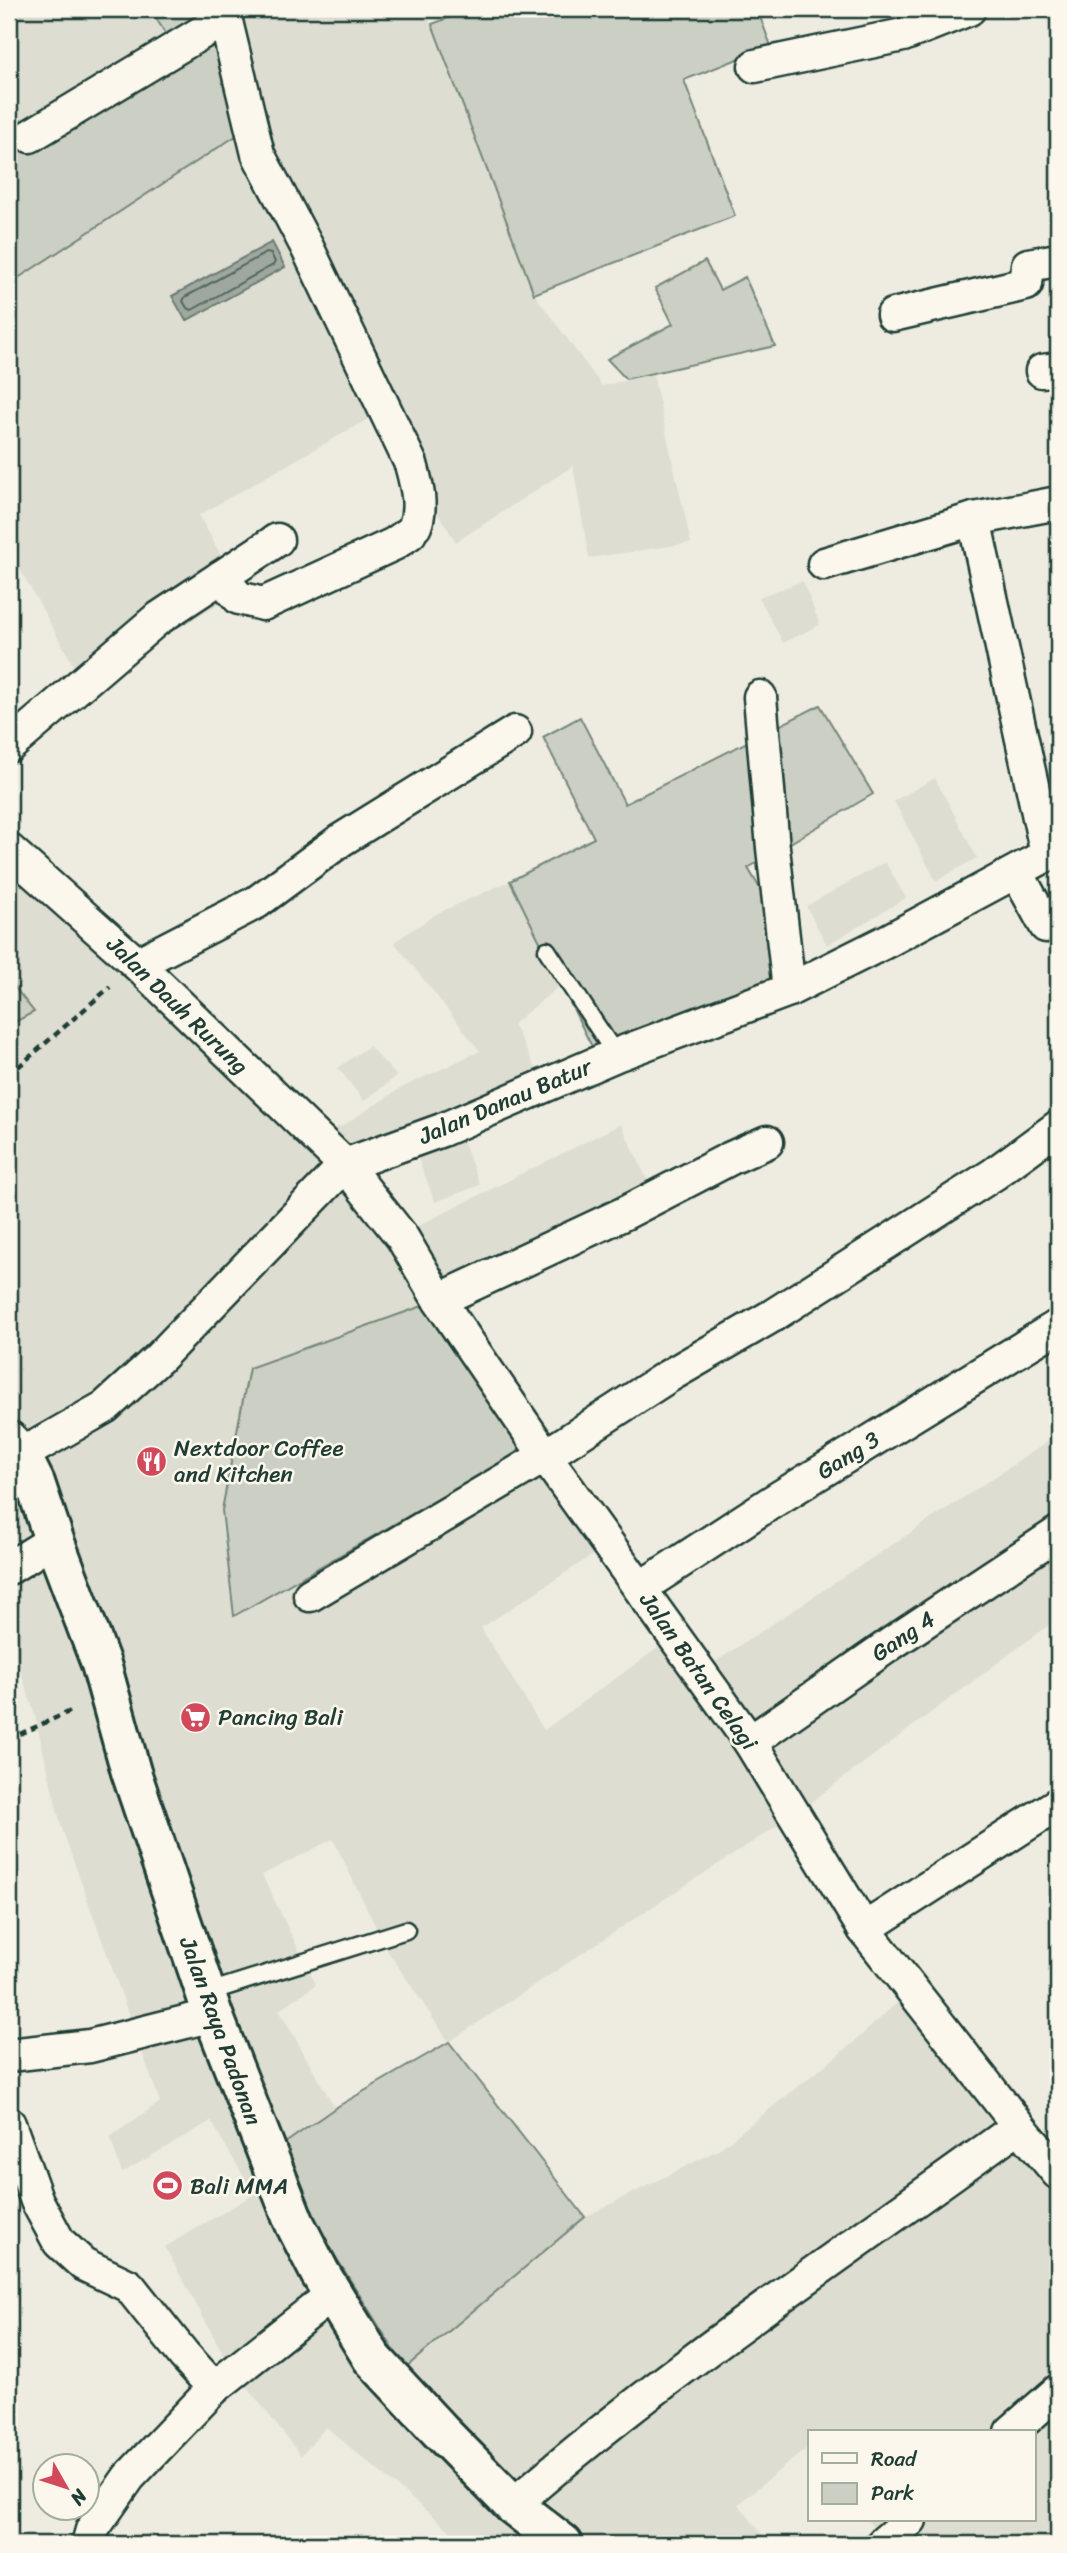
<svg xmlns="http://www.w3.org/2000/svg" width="1067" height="2553" font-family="Sriracha,sans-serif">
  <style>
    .built { fill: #ddddd2 }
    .green { fill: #cbcfc4; stroke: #75867c; stroke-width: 2 }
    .water { fill: #9fa89f; stroke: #6c7d74; stroke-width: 2 }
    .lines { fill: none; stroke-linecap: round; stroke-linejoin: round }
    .shore { stroke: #52685f; stroke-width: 2 }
    .service-casing { stroke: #1f3d34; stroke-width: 21 }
    .minor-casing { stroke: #1f3d34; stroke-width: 37 }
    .secondary-casing { stroke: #1f3d34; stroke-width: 44 }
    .path { stroke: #1f3d34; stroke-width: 4.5; stroke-dasharray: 7 5; stroke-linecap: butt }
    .service { stroke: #fbf7ec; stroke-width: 16 }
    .minor { stroke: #fbf7ec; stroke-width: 32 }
    .secondary { stroke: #fbf7ec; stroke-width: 38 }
    .labels { text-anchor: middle; stroke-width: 5; stroke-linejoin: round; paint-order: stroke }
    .street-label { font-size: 23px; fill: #1f3d34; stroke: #fbf7ec }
    .poi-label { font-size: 23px; fill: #1f3d34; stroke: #fbf7ec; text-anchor: start }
  </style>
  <rect width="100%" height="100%" fill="#eeece1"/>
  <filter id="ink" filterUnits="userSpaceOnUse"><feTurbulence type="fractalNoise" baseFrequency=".0143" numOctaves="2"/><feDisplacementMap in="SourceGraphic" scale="14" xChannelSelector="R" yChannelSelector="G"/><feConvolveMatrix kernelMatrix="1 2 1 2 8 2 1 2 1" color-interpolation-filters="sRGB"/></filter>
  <g filter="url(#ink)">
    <!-- built -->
    <g class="built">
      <polygon points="9,9 150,9 173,45 9,149"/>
      <polygon points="198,9 425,9 534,294 602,386 653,374 691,543 589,558 573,466 456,542 375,415 199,515 241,592 83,682 9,550 9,284 267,115"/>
      <polygon points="803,581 820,625 783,643 759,597"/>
      <polygon points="935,778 977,858 936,881 894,801"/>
      <polygon points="9,848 312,1136 342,1126 401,1088 480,1051 394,942 438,913 510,881 562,984 513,1024 537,1071 454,1119 480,1185 435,1202 413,1145 368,1172 404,1233 621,1124 656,1198 442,1299 605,1547 481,1628 544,1730 666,1642 691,1678 1058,1435 1058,1618 791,1817 652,1907 449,2042 387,1950 333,1839 262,1875 316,1985 279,2010 335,2108 272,2153 405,2368 585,2217 718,2150 852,2044 902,1998 1058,2161 1058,2534 1054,2538 1058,2544 886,2544 867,2520 1034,2520 1034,2432 810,2432 810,2451 807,2448 738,2504 770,2544 466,2544 326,2427 301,2456 227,2361 165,2247 254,2194 211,2121 122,2173 110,2137 160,2102 61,1826 34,1712 9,1637 9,1025 33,1012 9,980"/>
      <polygon points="885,862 906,898 827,945 806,906"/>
      <polygon points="369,1046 397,1076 364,1101 338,1068"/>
    </g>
    <!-- green -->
    <g class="green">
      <polygon points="150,9 198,9 268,115 9,284 9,149 173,45"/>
      <polygon points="472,9 757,9 771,46 684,80 735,216 534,294 432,24"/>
      <polygon points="705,261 720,290 745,277 775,346 626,379 607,359 673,324 655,288"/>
      <polygon points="820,705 873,794 748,868 802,960 609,1075 589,1041 510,881 594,838 543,737 580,717 625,804"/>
      <polygon points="9,980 34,1012 9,1025"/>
      <polygon points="442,1299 536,1443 234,1616 222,1510 249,1368"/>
      <polygon points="449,2042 585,2217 405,2368 271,2153 335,2108"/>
    </g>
    <!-- water -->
    <polygon class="water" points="272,242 285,267 186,321 172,296"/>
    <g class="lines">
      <!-- shore -->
      <polygon class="shore" points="266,253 271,254 275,262 273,265 192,310 187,308 183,301 185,297"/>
      <defs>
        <g id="service">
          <polyline points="547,950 616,1055"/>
          <polyline points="206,1993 406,1930"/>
        </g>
        <g id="minor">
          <path d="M 223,9 L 258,154 L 307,247 L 411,464 C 416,483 423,506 415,526"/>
          <polyline points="755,66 903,35 969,9"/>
          <polyline points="30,136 226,18"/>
          <polyline points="893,315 1026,284 1028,265 1058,260"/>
          <polyline points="1042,371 1058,369"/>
          <polyline points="974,519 1047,854"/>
          <polyline points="824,564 974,519 1058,503"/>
          <polyline points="221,577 239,598 263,604 394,544 410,533"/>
          <polyline points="760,697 773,848 789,990"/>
          <polyline points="9,746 156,620 277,540"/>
          <polyline points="9,850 137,964 345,1165 402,1237 439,1300 557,1473 750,1742 864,1929 1019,2126 1058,2173"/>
          <polyline points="1017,873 1046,926"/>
          <polyline points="137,964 257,902 341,840 515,732"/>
          <polyline points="439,1300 625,1213 731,1158 767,1142"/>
          <polyline points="21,1455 105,1407 159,1358 345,1165 442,1130 616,1055 789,990 889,940 1058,849"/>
          <polyline points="9,1568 54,1540"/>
          <polyline points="640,1588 772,1502 1058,1326"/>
          <polyline points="310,1595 545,1456 667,1377 772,1316 994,1174 1058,1127"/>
          <polyline points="750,1742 892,1643 1058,1533"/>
          <polyline points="864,1929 1058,1804"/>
          <polyline points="9,2055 90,2046 213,2015"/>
          <polyline points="9,2124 37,2201 59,2242 83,2264 129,2286 184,2355 214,2388"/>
          <polyline points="1011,2432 1058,2391"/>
          <path d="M 513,2505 C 672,2366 849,2250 1019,2126"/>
          <polyline points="88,2544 92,2530 129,2477 214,2388 333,2294"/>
          <polyline points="882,2544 910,2520"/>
        </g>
        <polyline id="secondary" points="9,1441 21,1455 35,1483 54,1540 101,1664 131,1772 213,2015 295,2224 320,2273 372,2358 440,2431 513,2505 563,2544"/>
      </defs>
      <!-- service casing -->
      <use href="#service" class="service-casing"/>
      <!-- minor casing -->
      <use href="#minor" class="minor-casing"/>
      <!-- secondary casing -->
      <use href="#secondary" class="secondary-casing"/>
      <!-- path -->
      <g class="path">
        <polyline points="9,1075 110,987"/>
        <polyline points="9,1739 73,1710"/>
      </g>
      <!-- service -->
      <use href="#service" class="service"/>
      <!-- minor -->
      <use href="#minor" class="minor"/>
      <!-- secondary -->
      <use href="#secondary" class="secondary"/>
    </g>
  </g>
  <!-- icons -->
  <defs>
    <symbol id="restaurant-disc" viewBox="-11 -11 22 22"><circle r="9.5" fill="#d1495b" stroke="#fbf7ec"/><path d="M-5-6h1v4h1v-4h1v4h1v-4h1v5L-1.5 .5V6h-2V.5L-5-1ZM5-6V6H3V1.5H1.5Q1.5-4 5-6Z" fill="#fff"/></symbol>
    <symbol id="supermarket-disc" viewBox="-11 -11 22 22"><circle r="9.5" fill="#d1495b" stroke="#fbf7ec"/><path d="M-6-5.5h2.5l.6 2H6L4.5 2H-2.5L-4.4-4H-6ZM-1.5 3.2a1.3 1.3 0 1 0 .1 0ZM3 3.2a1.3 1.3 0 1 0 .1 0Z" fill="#fff"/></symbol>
    <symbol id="stadium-disc" viewBox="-11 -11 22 22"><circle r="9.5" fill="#d1495b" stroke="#fbf7ec"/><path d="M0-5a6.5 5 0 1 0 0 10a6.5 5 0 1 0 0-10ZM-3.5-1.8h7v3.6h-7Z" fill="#fff"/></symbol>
  </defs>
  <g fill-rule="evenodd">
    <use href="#restaurant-disc" x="134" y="1444" width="35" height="35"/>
    <use href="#supermarket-disc" x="178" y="1700" width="35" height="35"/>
    <use href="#stadium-disc" x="150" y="2168" width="35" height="35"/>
  </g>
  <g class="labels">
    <!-- street labels -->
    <g class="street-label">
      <text transform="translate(178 1005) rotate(44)" y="8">Jalan Dauh Rurung</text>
      <text transform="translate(505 1101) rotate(-23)" y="8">Jalan Danau Batur</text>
      <text transform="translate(848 1455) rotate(-32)" y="8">Gang 3</text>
      <text transform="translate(903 1636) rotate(-34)" y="8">Gang 4</text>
      <text transform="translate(699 1671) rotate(55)" y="8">Jalan Batan Celagi</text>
      <text transform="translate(221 2031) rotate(70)" y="8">Jalan Raya Padonan</text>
    </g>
    <!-- poi labels -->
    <g class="poi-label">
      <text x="174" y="1456">Nextdoor Coffee<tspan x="174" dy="26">and Kitchen</tspan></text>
      <text x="218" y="1725">Pancing Bali</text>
      <text x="190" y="2194">Bali MMA</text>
    </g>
  </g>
  <!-- margin -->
  <rect width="1067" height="2553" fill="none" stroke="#fbf7ec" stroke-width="35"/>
  <rect x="18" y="18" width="1032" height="2518" fill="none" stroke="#1f3d34" stroke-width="2.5" filter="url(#ink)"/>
  <!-- legend -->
  <rect x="808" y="2430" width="228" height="91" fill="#fbf7ec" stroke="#a3ada2" stroke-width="2"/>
  <rect x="822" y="2453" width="35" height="10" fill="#fbf7ec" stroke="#a3ada2" stroke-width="2"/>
  <text x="871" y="2466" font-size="21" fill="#1f3d34">Road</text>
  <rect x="822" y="2483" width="35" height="21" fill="#cbcfc4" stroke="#a3ada2" stroke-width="2"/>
  <text x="871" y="2500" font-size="21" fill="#1f3d34">Park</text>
  <!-- north arrow -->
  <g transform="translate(66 2487) rotate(129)"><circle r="33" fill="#fbf7ec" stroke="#a3ada2" stroke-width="2"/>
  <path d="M0-5L12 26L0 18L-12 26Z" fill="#d1495b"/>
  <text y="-10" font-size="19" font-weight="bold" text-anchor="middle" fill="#1f3d34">N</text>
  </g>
</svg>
